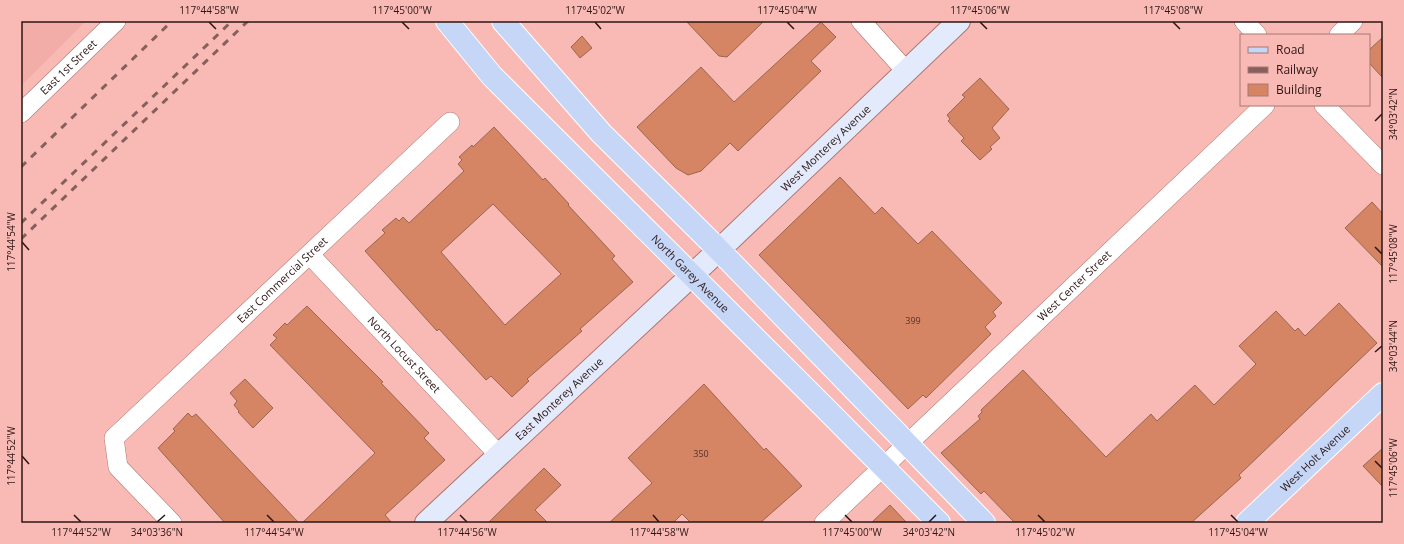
<svg xmlns="http://www.w3.org/2000/svg" width="1404" height="544" font-family="'Open Sans',sans-serif">
  <style>
    .built { fill: #f3ada8 }
    .building { fill: #d58564; stroke: #996550; fill-rule: evenodd }
    .lines { fill: none; stroke-linecap: round; stroke-linejoin: round }
    .street-casing { stroke: #ae7470; stroke-width: 20 }
    .secondary-casing { stroke: #ae7470; stroke-width: 24 }
    .primary-casing { stroke: #fff; stroke-width: 24 }
    .street { stroke: #fff; stroke-width: 19 }
    .secondary { stroke: #e2eafb; stroke-width: 22 }
    .primary { stroke: #c5d6f7; stroke-width: 22 }
    .rail { stroke: #875f5c; stroke-width: 3; stroke-dasharray: 7 7; stroke-linecap: butt }
    .ticks { fill: none; stroke: #2c1615; stroke-width: 1.5 }
    .labels { text-anchor: middle; stroke-width: 3; stroke-linejoin: round; paint-order: stroke }
    .number-label { font-size: 9px; fill: #563229 }
    .street-label { font-size: 11px; fill: #2c1615; stroke: #f9bab5 }
    .neatline { fill: none; stroke: #2c1615; stroke-width: 1.5 }
    .ticks-label { font-size: 10px; text-anchor: middle; fill: #2c1615 }
  </style>
  <rect width="100%" height="100%" fill="#f9bab5"/>
  <!-- built -->
  <polygon class="built" points="21,21 86,21 21,86"/>
  <!-- building -->
  <g class="building">
    <polygon points="686,21 764,21 727,57 719,56"/>
    <polygon points="821,22 836,37 811,61 821,71 738,151 730,143 701,171 688,175 676,168 637,127 701,67 734,102"/>
    <polygon points="582,36 592,48 580,58 571,47"/>
    <polygon points="1383,37 1383,78 1369,63 1369,50"/>
    <polygon points="980,78 1009,109 992,128 1000,138 990,147 992,149 980,160 961,141 964,138 948,121 950,119 947,115 965,97 962,95"/>
    <path d="M 494,127 L 543,180 L 545,178 L 569,204 L 568,205 L 615,256 L 612,259 L 633,282 L 580,329 L 582,331 L 527,379 L 529,381 L 512,397 L 491,376 L 486,380 L 439,329 L 437,331 L 365,251 L 385,233 L 382,230 L 396,218 L 399,221 L 403,217 L 409,223 L 464,171 L 458,164 L 462,160 L 459,157 L 472,145 L 473,147 ZM 493,204 L 561,274 L 505,325 L 441,252 Z"/>
    <polygon points="840,177 875,214 882,207 918,244 932,231 1002,303 993,312 996,316 985,327 991,334 926,398 923,395 908,409 759,255"/>
    <polygon points="1372,202 1383,214 1383,267 1345,228"/>
    <polygon points="1339,303 1377,343 1239,475 1241,478 1191,523 1015,523 984,491 981,494 941,453 980,419 978,416 982,412 981,410 1023,370 1106,457 1151,414 1157,421 1195,385 1214,405 1256,364 1239,346 1276,311 1295,331 1298,328 1305,336"/>
    <polygon points="307,306 383,382 381,383 429,433 424,438 445,460 385,515 392,523 302,523 375,453 270,345 277,338 273,335 285,323 287,325"/>
    <polygon points="245,379 273,408 253,428 238,412 239,411 234,405 237,401 230,393"/>
    <polygon points="704,384 764,450 766,448 802,486 760,523 691,523 682,514 673,523 609,523 652,483 628,458"/>
    <polygon points="188,413 192,417 196,414 299,523 225,523 158,448 175,431 173,429"/>
    <polygon points="1383,448 1383,487 1363,466"/>
    <polygon points="544,468 561,485 535,510 548,523 488,523"/>
    <polygon points="890,505 907,523 871,523"/>
  </g>
  <g class="lines">
    <defs>
      <g id="street">
        <polyline points="861,21 906,71"/>
        <polyline points="1244,21 1257,35"/>
        <polyline points="1339,35 1353,21"/>
        <polyline points="1324,105 1383,165"/>
        <path id="s1" d="M 21,113 L 116,21"/>
        <path id="s2" d="M 310,255 L 498,454"/>
        <path id="s3" d="M 172,523 L 118,467 L 114,438 L 450,122"/>
        <path id="s4" d="M 824,523 L 1265,105"/>
      </g>
      <g id="secondary">
        <path id="s5" d="M 426,523 L 719,250 L 959,21"/>
      </g>
      <g id="primary">
        <path id="s6" d="M 447,21 L 492,76 L 825,408 L 939,523"/>
        <polyline points="503,21 601,133 719,250 984,523"/>
        <path id="s7" d="M 1247,523 L 1383,394"/>
      </g>
    </defs>
    <!-- street casing -->
    <use href="#street" class="street-casing"/>
    <!-- secondary casing -->
    <use href="#secondary" class="secondary-casing"/>
    <!-- primary casing -->
    <use href="#primary" class="primary-casing"/>
    <!-- street -->
    <use href="#street" class="street"/>
    <!-- secondary -->
    <use href="#secondary" class="secondary"/>
    <!-- primary -->
    <use href="#primary" class="primary"/>
    <!-- rail -->
    <g class="rail">
      <polyline points="21,167 172,21"/>
      <polyline points="21,223 232,21"/>
      <polyline points="21,239 248,21"/>
    </g>
  </g>
  <!-- ticks -->
  <path class="ticks" d="M 209,22 L 216,29M 402,22 L 409,29M 595,22 L 601,29M 787,22 L 794,29M 980,22 L 987,29M 1173,22 L 1180,29M 1375,121 L 1382,114M 22,242 L 29,250M 1375,247 L 1382,254M 1375,352 L 1382,346M 22,456 L 29,464M 1375,461 L 1382,468M 74,515 L 81,522M 267,515 L 274,522M 460,515 L 467,522M 653,515 L 659,522M 845,515 L 852,522M 1038,515 L 1045,522M 1231,515 L 1238,522M 157,522 L 165,515M 929,522 L 936,515"/>
  <g class="labels">
    <!-- number labels -->
    <g class="number-label">
      <text x="913" y="324">399</text>
      <text x="701" y="457">350</text>
    </g>
    <!-- street labels -->
    <g class="street-label">
      <text dy="4" stroke="none"><textPath href="#s1" startOffset="66">East 1st Street</textPath></text>
      <text dy="4" stroke="none"><textPath href="#s5" startOffset="548">West Monterey Avenue</textPath></text>
      <text dy="4" stroke="none"><textPath href="#s6" startOffset="351">North Garey Avenue</textPath></text>
      <text dy="4" stroke="none"><textPath href="#s3" startOffset="338">East Commercial Street</textPath></text>
      <text dy="4" stroke="none"><textPath href="#s4" startOffset="345">West Center Street</textPath></text>
      <text dy="4" stroke="none"><textPath href="#s2" startOffset="137">North Locust Street</textPath></text>
      <text dy="4" stroke="none"><textPath href="#s5" startOffset="182">East Monterey Avenue</textPath></text>
      <text dy="4" stroke="none"><textPath href="#s7" startOffset="94">West Holt Avenue</textPath></text>
    </g>
  </g>
  <!-- border -->
  <rect width="1404" height="544" fill="none" stroke="#f9bab5" stroke-width="44"/>
  <!-- legend -->
  <rect x="1240" y="34" width="130" height="72" fill="#f9bab5" stroke="#a77875"/>
  <rect x="1248" y="47" width="20" height="6" fill="#c5d6f7" stroke="#a77875"/>
  <text x="1276" y="54" font-size="12" fill="#2c1615">Road</text>
  <rect x="1248" y="67" width="20" height="6" fill="#875f5c" stroke="#a77875"/>
  <text x="1276" y="74" font-size="12" fill="#2c1615">Railway</text>
  <rect x="1248" y="84" width="20" height="12" fill="#d58564" stroke="#a77875"/>
  <text x="1276" y="94" font-size="12" fill="#2c1615">Building</text>
  <rect x="22" y="22" width="1360" height="500" class="neatline"/>
  <g class="ticks-label">
    <text x="209" y="14">117°44'58"W</text>
    <text x="402" y="14">117°45'00"W</text>
    <text x="595" y="14">117°45'02"W</text>
    <text x="787" y="14">117°45'04"W</text>
    <text x="980" y="14">117°45'06"W</text>
    <text x="1173" y="14">117°45'08"W</text>
    <text transform="translate(1393 114) rotate(-90)" y="4">34°03'42"N</text>
    <text transform="translate(11 242) rotate(-90)" y="4">117°44'54"W</text>
    <text transform="translate(1393 254) rotate(-90)" y="4">117°45'08"W</text>
    <text transform="translate(1393 346) rotate(-90)" y="4">34°03'44"N</text>
    <text transform="translate(11 456) rotate(-90)" y="4">117°44'52"W</text>
    <text transform="translate(1393 468) rotate(-90)" y="4">117°45'06"W</text>
    <text x="81" y="536">117°44'52"W</text>
    <text x="157" y="536">34°03'36"N</text>
    <text x="274" y="536">117°44'54"W</text>
    <text x="467" y="536">117°44'56"W</text>
    <text x="659" y="536">117°44'58"W</text>
    <text x="852" y="536">117°45'00"W</text>
    <text x="929" y="536">34°03'42"N</text>
    <text x="1045" y="536">117°45'02"W</text>
    <text x="1238" y="536">117°45'04"W</text>
  </g>
</svg>
